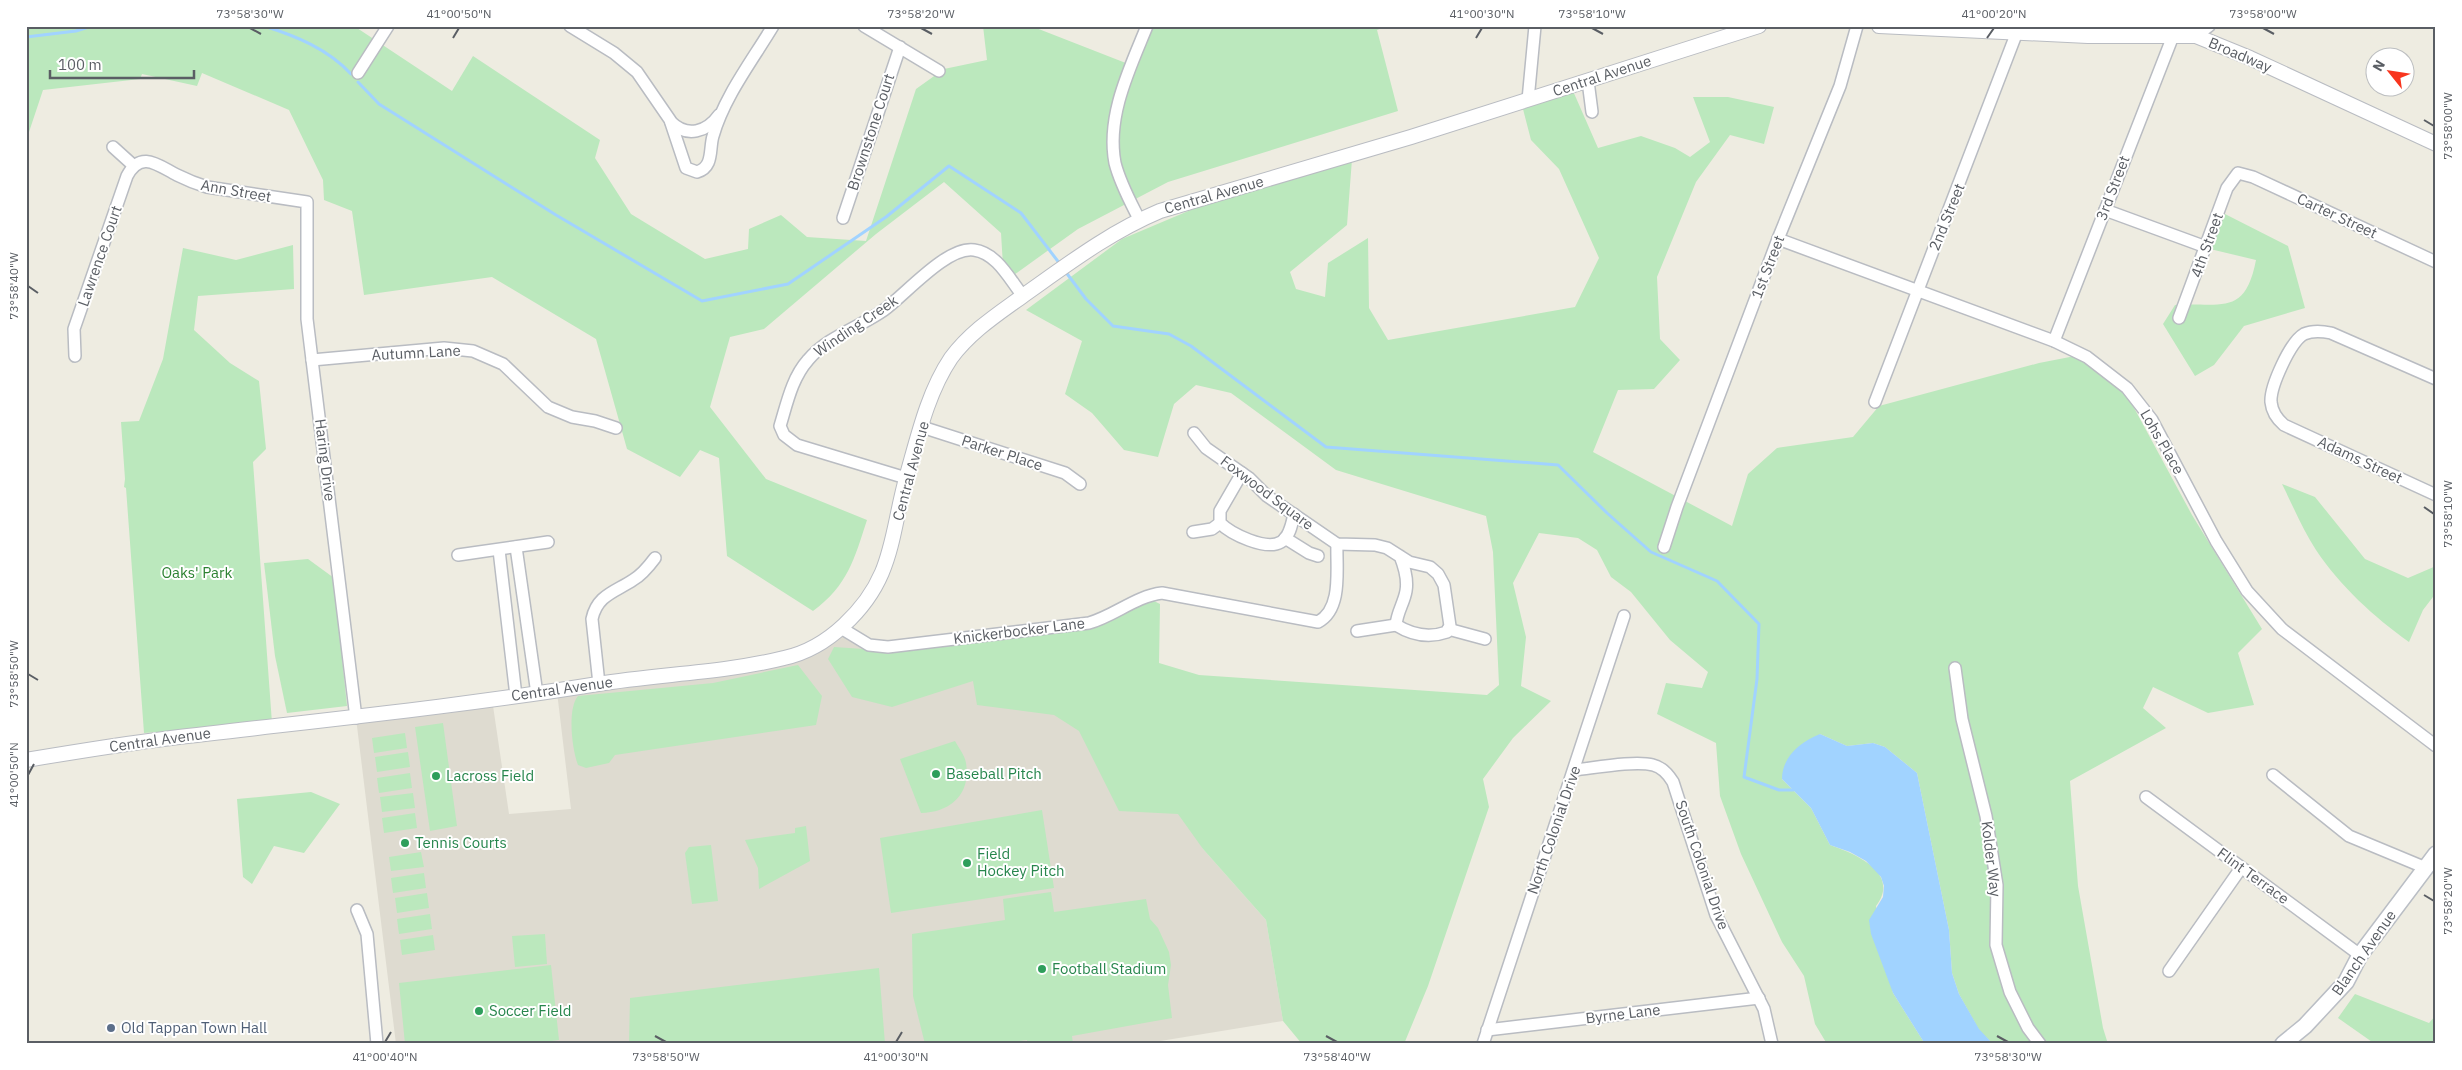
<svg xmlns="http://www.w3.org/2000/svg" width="2462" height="1070" font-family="'IBM Plex Sans',sans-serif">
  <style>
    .education { fill: #dedbd0 }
    .green { fill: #bbe8bd }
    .water { fill: #a1d3ff }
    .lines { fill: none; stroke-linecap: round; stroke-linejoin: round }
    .stream { stroke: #a1d3ff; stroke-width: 3 }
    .minor-casing { stroke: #b9bcc2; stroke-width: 14 }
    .tertiary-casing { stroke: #b9bcc2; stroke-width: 16 }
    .secondary-casing { stroke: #babec5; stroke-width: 18 }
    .minor { stroke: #fff; stroke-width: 11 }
    .tertiary { stroke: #fff; stroke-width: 14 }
    .secondary { stroke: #fff; stroke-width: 15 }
    .ticks { fill: none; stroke: #5a5e64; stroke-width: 2 }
    .leisure-dot { fill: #2e9e5b; stroke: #fff; stroke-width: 2 }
    .service-dot { fill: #5c6f8a; stroke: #fff; stroke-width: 2 }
    .labels { text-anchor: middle; stroke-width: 4; stroke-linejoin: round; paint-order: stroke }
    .street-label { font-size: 15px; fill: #5a5e64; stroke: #fff }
    .park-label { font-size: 15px; fill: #2c8232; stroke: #fff }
    .leisure-label { font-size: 15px; fill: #27864d; stroke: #fff; text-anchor: start }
    .service-label { font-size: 15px; fill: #4e5e75; stroke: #fff; text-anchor: start }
    .neatline { fill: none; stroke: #5a5e64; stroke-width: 2 }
    .ticks-label { font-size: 12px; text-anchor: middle; fill: #5a5e64 }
  </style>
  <rect width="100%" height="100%" fill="#eeece1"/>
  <!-- education -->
  <polygon class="education" points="1089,623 1203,849 1266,920 1283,1021 1142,1044 396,1044 356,718 492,699 509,814 571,809 557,692 765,662 837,632 869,645"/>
  <!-- green -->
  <g class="green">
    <path d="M 26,26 L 354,26 L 452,91 L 473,56 L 600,140 L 595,158 L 631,214 L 705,259 L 748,249 L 749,229 L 781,215 L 807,237 L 866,241 L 916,89 L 944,69 L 987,60 L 983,26 L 1031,26 L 1136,67 L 1150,26 L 1388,26 L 1377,30 L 1398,111 L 1168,182 L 1078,229 L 1004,282 L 1001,233 L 944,182 L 876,234 L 764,329 L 730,337 L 710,407 L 766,479 L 867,520 C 854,560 848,585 813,611 L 727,556 L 719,458 L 700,450 L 680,477 L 627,449 L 596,339 L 492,277 L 364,295 L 352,211 L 324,200 L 323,180 L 289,110 L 202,73 L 197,86 L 142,74 L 140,79 L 43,90 L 26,141 Z"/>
    <path d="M 1573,91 L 1598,148 L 1641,136 L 1675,148 L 1690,157 L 1710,142 L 1693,97 L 1728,97 L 1774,107 L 1764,144 L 1730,135 L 1696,182 L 1657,277 L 1660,339 L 1680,360 L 1654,389 L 1618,390 L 1593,452 L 1732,526 L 1748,474 L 1777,448 L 1853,437 L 1879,406 L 2039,363 L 2075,356 L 2126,393 L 2192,515 L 2262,629 L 2238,653 L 2254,705 L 2208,713 L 2153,687 L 2143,708 L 2166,728 L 2070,781 L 2078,886 L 2103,1028 L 2108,1044 L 1993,1044 L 1979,1030 L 1959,994 L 1952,973 L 1949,930 L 1917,773 L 1885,747 L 1873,743 L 1847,746 L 1820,734 L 1782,779 L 1811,808 L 1830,845 C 1856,854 1901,873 1876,906 L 1893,993 L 1925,1044 L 1827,1044 L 1815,1024 L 1804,976 L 1782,942 L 1741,854 L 1720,796 L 1716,743 L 1657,714 L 1666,683 L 1702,688 L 1708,672 L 1670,640 L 1631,592 L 1611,577 L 1597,550 L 1578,538 L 1539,533 L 1513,583 L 1526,637 L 1521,686 L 1551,701 L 1513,738 L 1483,779 L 1489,807 L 1428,986 L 1404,1044 L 1302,1044 L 1283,1021 L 1266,920 L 1203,849 L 1178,814 L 1119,811 L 1079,731 L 1054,715 L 977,705 L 973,681 L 892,707 L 852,697 L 828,659 L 834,647 L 864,649 L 1086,628 L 1150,599 L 1160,604 L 1159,663 L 1199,675 L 1487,695 L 1499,685 L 1493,552 L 1486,516 L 1336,470 L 1231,393 L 1196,385 L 1174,404 L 1158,457 L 1124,450 L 1092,413 L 1065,394 L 1082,341 L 1026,310 L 1122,239 L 1193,209 L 1352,159 L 1347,225 L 1290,272 L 1296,289 L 1325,297 L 1328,263 L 1368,238 L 1369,308 L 1388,340 L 1575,307 L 1599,258 L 1559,169 L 1531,140 L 1523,109 Z"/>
    <path d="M 2223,213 L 2288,246 L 2305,308 L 2244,326 L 2214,365 L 2195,376 L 2163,324 L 2175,305 C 2221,302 2245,317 2256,260 L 2210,249 Z"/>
    <polygon points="293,245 294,289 198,296 194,330 230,363 259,381 266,449 253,462 272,723 144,733 126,488 124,487 125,479 121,422 139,421 163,359 183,248 236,260"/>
    <path d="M 2282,484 L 2315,497 L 2365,559 L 2408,578 L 2436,566 L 2436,593 L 2423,610 L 2409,642 C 2374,617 2340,586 2316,550 C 2303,530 2293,506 2282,484 Z"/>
    <polygon points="308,559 334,578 347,706 287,713 275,656 264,563"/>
    <path d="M 798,665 L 822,696 L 816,725 L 615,755 L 609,763 L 586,768 L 578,765 C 572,750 567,709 578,696 L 713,683 Z"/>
    <polygon points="443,723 457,826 430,831 415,727"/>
    <polygon points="405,733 407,748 374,753 372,738"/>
    <path d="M 955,741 C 959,748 965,756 966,763 C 971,794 951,812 921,813 L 900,759 Z"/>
    <polygon points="408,752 410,767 377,772 375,757"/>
    <polygon points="410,773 412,788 379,793 377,778"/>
    <polygon points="311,792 340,804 304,853 274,846 252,884 243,877 237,799"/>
    <polygon points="413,793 415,808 382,812 380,797"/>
    <polygon points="1042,810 1054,888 891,913 880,838"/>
    <polygon points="415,813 417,828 384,833 382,818"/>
    <polygon points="806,826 810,861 759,889 758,868 745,840 795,833 795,828"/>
    <polygon points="711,845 718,901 692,904 685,853 689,847"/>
    <polygon points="421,852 424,867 391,871 389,857"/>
    <polygon points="424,873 426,888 393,893 391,878"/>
    <polygon points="1051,892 1054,912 1146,899 1150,919 1158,928 1169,952 1171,965 1168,985 1172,1018 1072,1036 1073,1044 1027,1044 1027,1040 998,1044 925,1044 913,996 912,934 1005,920 1003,899"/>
    <polygon points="427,893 429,908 397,913 395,898"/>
    <polygon points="430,914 432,929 399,934 397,919"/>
    <polygon points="545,934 547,964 515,967 512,936"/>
    <polygon points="433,935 435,950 402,955 400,940"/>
    <polygon points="551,965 559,1040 527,1044 405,1044 399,983"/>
    <polygon points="879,968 885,1044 629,1044 630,998"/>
    <polygon points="2355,994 2429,1023 2436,1015 2436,1044 2375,1044 2338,1018"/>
  </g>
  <!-- water -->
  <path class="water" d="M 1820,734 L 1847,746 L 1873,743 L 1885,747 L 1917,773 L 1949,930 L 1952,973 L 1959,994 L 1979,1029 L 1993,1044 L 1925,1044 L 1893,993 L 1871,934 L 1869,920 L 1883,897 L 1884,886 L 1881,877 L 1866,861 L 1850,852 L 1830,845 L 1811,808 L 1782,779 C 1782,757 1800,742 1820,734 Z"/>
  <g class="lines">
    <!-- stream -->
    <g class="stream">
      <path d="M 264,26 C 296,36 328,49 351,74"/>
      <polyline points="26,37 76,31 92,26"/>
      <polyline points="358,82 379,104 556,215 702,301 788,284 886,217 949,166 1021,213 1060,264"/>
      <polyline points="1065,271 1086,299 1113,326 1169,334 1191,346 1326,447 1558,465 1607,513 1651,552 1717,581 1759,624 1757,679 1744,777 1779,790 1793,790"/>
    </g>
    <defs>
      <g id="minor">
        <path d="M 570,26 L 614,53 L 637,72 L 670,120 L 686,168 L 697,172 C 714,167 709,149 713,136 C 724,97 752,61 773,26"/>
        <polyline points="864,26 939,71"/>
        <polyline points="2196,36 2209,26"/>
        <polyline points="358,73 388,26"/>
        <polyline points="1588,81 1592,112"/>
        <polyline points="1528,100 1535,26"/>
        <path d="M 671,122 C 687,138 707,132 719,115"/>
        <polyline points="113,147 134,166"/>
        <polyline points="2105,210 2206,247"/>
        <polyline points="843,218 900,47"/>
        <path d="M 1139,219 C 1130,201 1120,183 1115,163 C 1106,116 1130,68 1147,26"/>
        <polyline points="1778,239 2054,341 2087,357 2127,388 2152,420 2216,541 2247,591 2282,629 2436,746"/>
        <polyline points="2179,318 2227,188 2238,173 2253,177 2436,262"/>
        <polyline points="2054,341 2173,36"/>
        <path d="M 75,356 L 74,329 L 127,176 C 141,149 159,166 177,175 C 187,180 197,184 207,187 L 307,202 L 307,319 L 356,718"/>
        <polyline points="312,360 444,348 473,351 503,364 548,407 572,417 595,421 616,428"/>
        <path d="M 2436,379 L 2331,333 C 2322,331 2313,330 2304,334 C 2290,342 2270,387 2271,402 C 2272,412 2277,419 2284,425 L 2436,495"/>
        <polyline points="1875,402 2017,32"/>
        <polyline points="922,427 1065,473 1080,484"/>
        <path d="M 1194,433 L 1206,448 L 1249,478 L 1267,496 L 1337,544 L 1375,545 L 1387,548 L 1409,562 L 1430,567 L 1438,574 L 1444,585 L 1450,626 L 1447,632 C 1430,638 1412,635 1396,625 C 1397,612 1404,603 1406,591 C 1408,580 1404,566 1400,556"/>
        <path d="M 1242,473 L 1220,511 L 1220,523 C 1231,534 1266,551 1281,542 C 1290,537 1292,523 1294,514"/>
        <path d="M 906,478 L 797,445 L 784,435 L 780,426 C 787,403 792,378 808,360 C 827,337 860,327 884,310 C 906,294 947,246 974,250 C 997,253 1010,280 1023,296"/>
        <polyline points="1193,532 1212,529 1220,523"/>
        <polyline points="1285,538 1309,553 1318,556"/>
        <polyline points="516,547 537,694"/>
        <polyline points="1664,547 1677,507 1778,239 1840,86 1857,26"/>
        <polyline points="499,550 516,696"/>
        <polyline points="458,555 548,542"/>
        <path d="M 841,628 L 869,645 L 888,647 L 1089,623 C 1114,616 1136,596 1162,593 L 1318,622 C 1343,609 1336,568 1337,544"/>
        <polyline points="1448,629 1485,639"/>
        <polyline points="1357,631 1396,625"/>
        <polyline points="1955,668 1962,719 1986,816 1997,885 1996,945 2010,992 2028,1028 2040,1044"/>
        <path d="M 599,684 L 592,619 C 597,595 615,592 633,580 C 642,575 649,566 655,558"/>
        <path d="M 1575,770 C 1594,768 1635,760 1653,765 C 1662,767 1668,774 1673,782 L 1716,915 L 1764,1009 L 1772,1044"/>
        <polyline points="2273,775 2349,836 2426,868"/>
        <polyline points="2146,797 2360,955"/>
        <polyline points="357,910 367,934 377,1044"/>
        <polyline points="2169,971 2241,868"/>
        <polyline points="1487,1030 1759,998"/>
        <polyline points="1483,1044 1624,616"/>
      </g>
      <g id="tertiary">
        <polyline points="1879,26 2088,36 2196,36 2250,58 2436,144"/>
        <path d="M 26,760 C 74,752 122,744 171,738 C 313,721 456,707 598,684 C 659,674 724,673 784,658 C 807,653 827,641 844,625 C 895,578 890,535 907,475 C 918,436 928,392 951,358 C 971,331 998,314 1024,295 C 1068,264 1110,232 1160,211 L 1411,137 L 1759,26"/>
      </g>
      <polyline id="secondary" points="2283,1044 2305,1026 2346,982 2360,955 2436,854"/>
    </defs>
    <!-- minor casing -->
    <use href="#minor" class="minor-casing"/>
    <!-- tertiary casing -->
    <use href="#tertiary" class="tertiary-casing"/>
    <!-- secondary casing -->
    <use href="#secondary" class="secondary-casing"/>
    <!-- minor -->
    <use href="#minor" class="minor"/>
    <!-- tertiary -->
    <use href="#tertiary" class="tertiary"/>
    <!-- secondary -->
    <use href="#secondary" class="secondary"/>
  </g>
  <!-- ticks -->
  <path class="ticks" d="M 250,28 L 261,34M 921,28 L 932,34M 1592,28 L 1603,34M 2263,28 L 2274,34M 453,38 L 459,28M 1476,38 L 1482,28M 1987,38 L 1994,28M 2424,120 L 2434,126M 28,286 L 38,293M 2424,507 L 2434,514M 28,674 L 38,680M 28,775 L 34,764M 2424,895 L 2434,901M 655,1036 L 666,1042M 1326,1036 L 1337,1042M 1997,1036 L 2008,1042M 385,1042 L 391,1032M 896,1042 L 902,1032"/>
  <!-- markers -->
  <g class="leisure-dot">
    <circle cx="936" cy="774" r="5"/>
    <circle cx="436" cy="776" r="5"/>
    <circle cx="405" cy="843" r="5"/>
    <circle cx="967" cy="863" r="5"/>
    <circle cx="1042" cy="969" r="5"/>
    <circle cx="479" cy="1011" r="5"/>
  </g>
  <circle class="service-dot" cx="111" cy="1028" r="5"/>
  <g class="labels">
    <!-- street labels -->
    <g class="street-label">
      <text transform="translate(2240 55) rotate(23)" y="5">Broadway</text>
      <text transform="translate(1602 76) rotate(-18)" y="5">Central Avenue</text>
      <text transform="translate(871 132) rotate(-72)" y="5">Brownstone Court</text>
      <text transform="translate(2113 188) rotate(-69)" y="5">3rd Street</text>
      <text transform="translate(236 191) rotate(10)" y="5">Ann Street</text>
      <text transform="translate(1214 195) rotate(-16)" y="5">Central Avenue</text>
      <text transform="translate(2337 216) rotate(25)" y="5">Carter Street</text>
      <text transform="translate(1947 217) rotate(-68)" y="5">2nd Street</text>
      <text transform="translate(2207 245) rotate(-70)" y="5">4th Street</text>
      <text transform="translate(100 256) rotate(-71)" y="5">Lawrence Court</text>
      <text transform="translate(1768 267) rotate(-69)" y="5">1st Street</text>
      <text transform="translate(856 326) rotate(-34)" y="5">Winding Creek</text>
      <text transform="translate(416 353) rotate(-3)" y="5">Autumn Lane</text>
      <text transform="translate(2162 442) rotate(60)" y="5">Lohs Place</text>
      <text transform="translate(1002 453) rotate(18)" y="5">Parker Place</text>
      <text transform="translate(325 460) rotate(83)" y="5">Haring Drive</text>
      <text transform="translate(2360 460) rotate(25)" y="5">Adams Street</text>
      <text transform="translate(911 471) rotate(-75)" y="5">Central Avenue</text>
      <text transform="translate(1267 493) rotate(37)" y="5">Foxwood Square</text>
      <text transform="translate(1019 631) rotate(-7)" y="5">Knickerbocker Lane</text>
      <text transform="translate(562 689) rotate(-8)" y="5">Central Avenue</text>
      <text transform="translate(160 740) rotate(-8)" y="5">Central Avenue</text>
      <text transform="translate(1554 830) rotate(-71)" y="5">North Colonial Drive</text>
      <text transform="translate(1991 859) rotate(83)" y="5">Kolder Way</text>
      <text transform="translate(1702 865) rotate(71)" y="5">South Colonial Drive</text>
      <text transform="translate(2253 876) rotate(36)" y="5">Flint Terrace</text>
      <text transform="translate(2364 953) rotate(-55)" y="5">Blanch Avenue</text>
      <text transform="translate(1623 1014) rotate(-7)" y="5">Byrne Lane</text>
    </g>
    <!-- park labels -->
    <g class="park-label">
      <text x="197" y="578">Oaks' Park</text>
    </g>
    <!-- leisure labels -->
    <g class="leisure-label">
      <text x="946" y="779">Baseball Pitch</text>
      <text x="446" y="781">Lacross Field</text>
      <text x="415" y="848">Tennis Courts</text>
      <text x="977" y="859">Field<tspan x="977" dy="17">Hockey Pitch</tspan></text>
      <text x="1052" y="974">Football Stadium</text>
      <text x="489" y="1016">Soccer Field</text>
    </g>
    <!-- service labels -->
    <g class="service-label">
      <text x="121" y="1033">Old Tappan Town Hall</text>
    </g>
  </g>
  <!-- border -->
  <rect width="2462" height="1070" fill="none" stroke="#ffffff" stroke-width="55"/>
  <!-- north arrow -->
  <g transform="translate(2390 72) rotate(300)"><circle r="24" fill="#ffffff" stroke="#bdbfc1"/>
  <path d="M0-4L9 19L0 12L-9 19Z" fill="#f8351e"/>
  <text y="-8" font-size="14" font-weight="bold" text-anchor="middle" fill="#5a5e64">N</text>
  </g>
  <!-- scale -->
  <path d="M50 70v8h144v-8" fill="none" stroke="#5a5e64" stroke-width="2.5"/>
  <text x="58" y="70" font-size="15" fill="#5a5e64" stroke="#ffffff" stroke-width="4" paint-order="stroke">100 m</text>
  <rect x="28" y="28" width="2406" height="1014" class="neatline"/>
  <g class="ticks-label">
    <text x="250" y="18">73°58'30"W</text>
    <text x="459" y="18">41°00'50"N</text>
    <text x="921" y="18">73°58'20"W</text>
    <text x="1482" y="18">41°00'30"N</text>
    <text x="1592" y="18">73°58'10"W</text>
    <text x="1994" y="18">41°00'20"N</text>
    <text x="2263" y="18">73°58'00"W</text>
    <text transform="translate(2448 126) rotate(-90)" y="4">73°58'00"W</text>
    <text transform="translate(14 286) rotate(-90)" y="4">73°58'40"W</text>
    <text transform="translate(2448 514) rotate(-90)" y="4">73°58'10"W</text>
    <text transform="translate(14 674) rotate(-90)" y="4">73°58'50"W</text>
    <text transform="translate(14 775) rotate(-90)" y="4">41°00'50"N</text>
    <text transform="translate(2448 901) rotate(-90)" y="4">73°58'20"W</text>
    <text x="385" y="1061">41°00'40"N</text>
    <text x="666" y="1061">73°58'50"W</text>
    <text x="896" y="1061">41°00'30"N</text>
    <text x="1337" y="1061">73°58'40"W</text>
    <text x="2008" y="1061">73°58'30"W</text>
  </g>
</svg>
